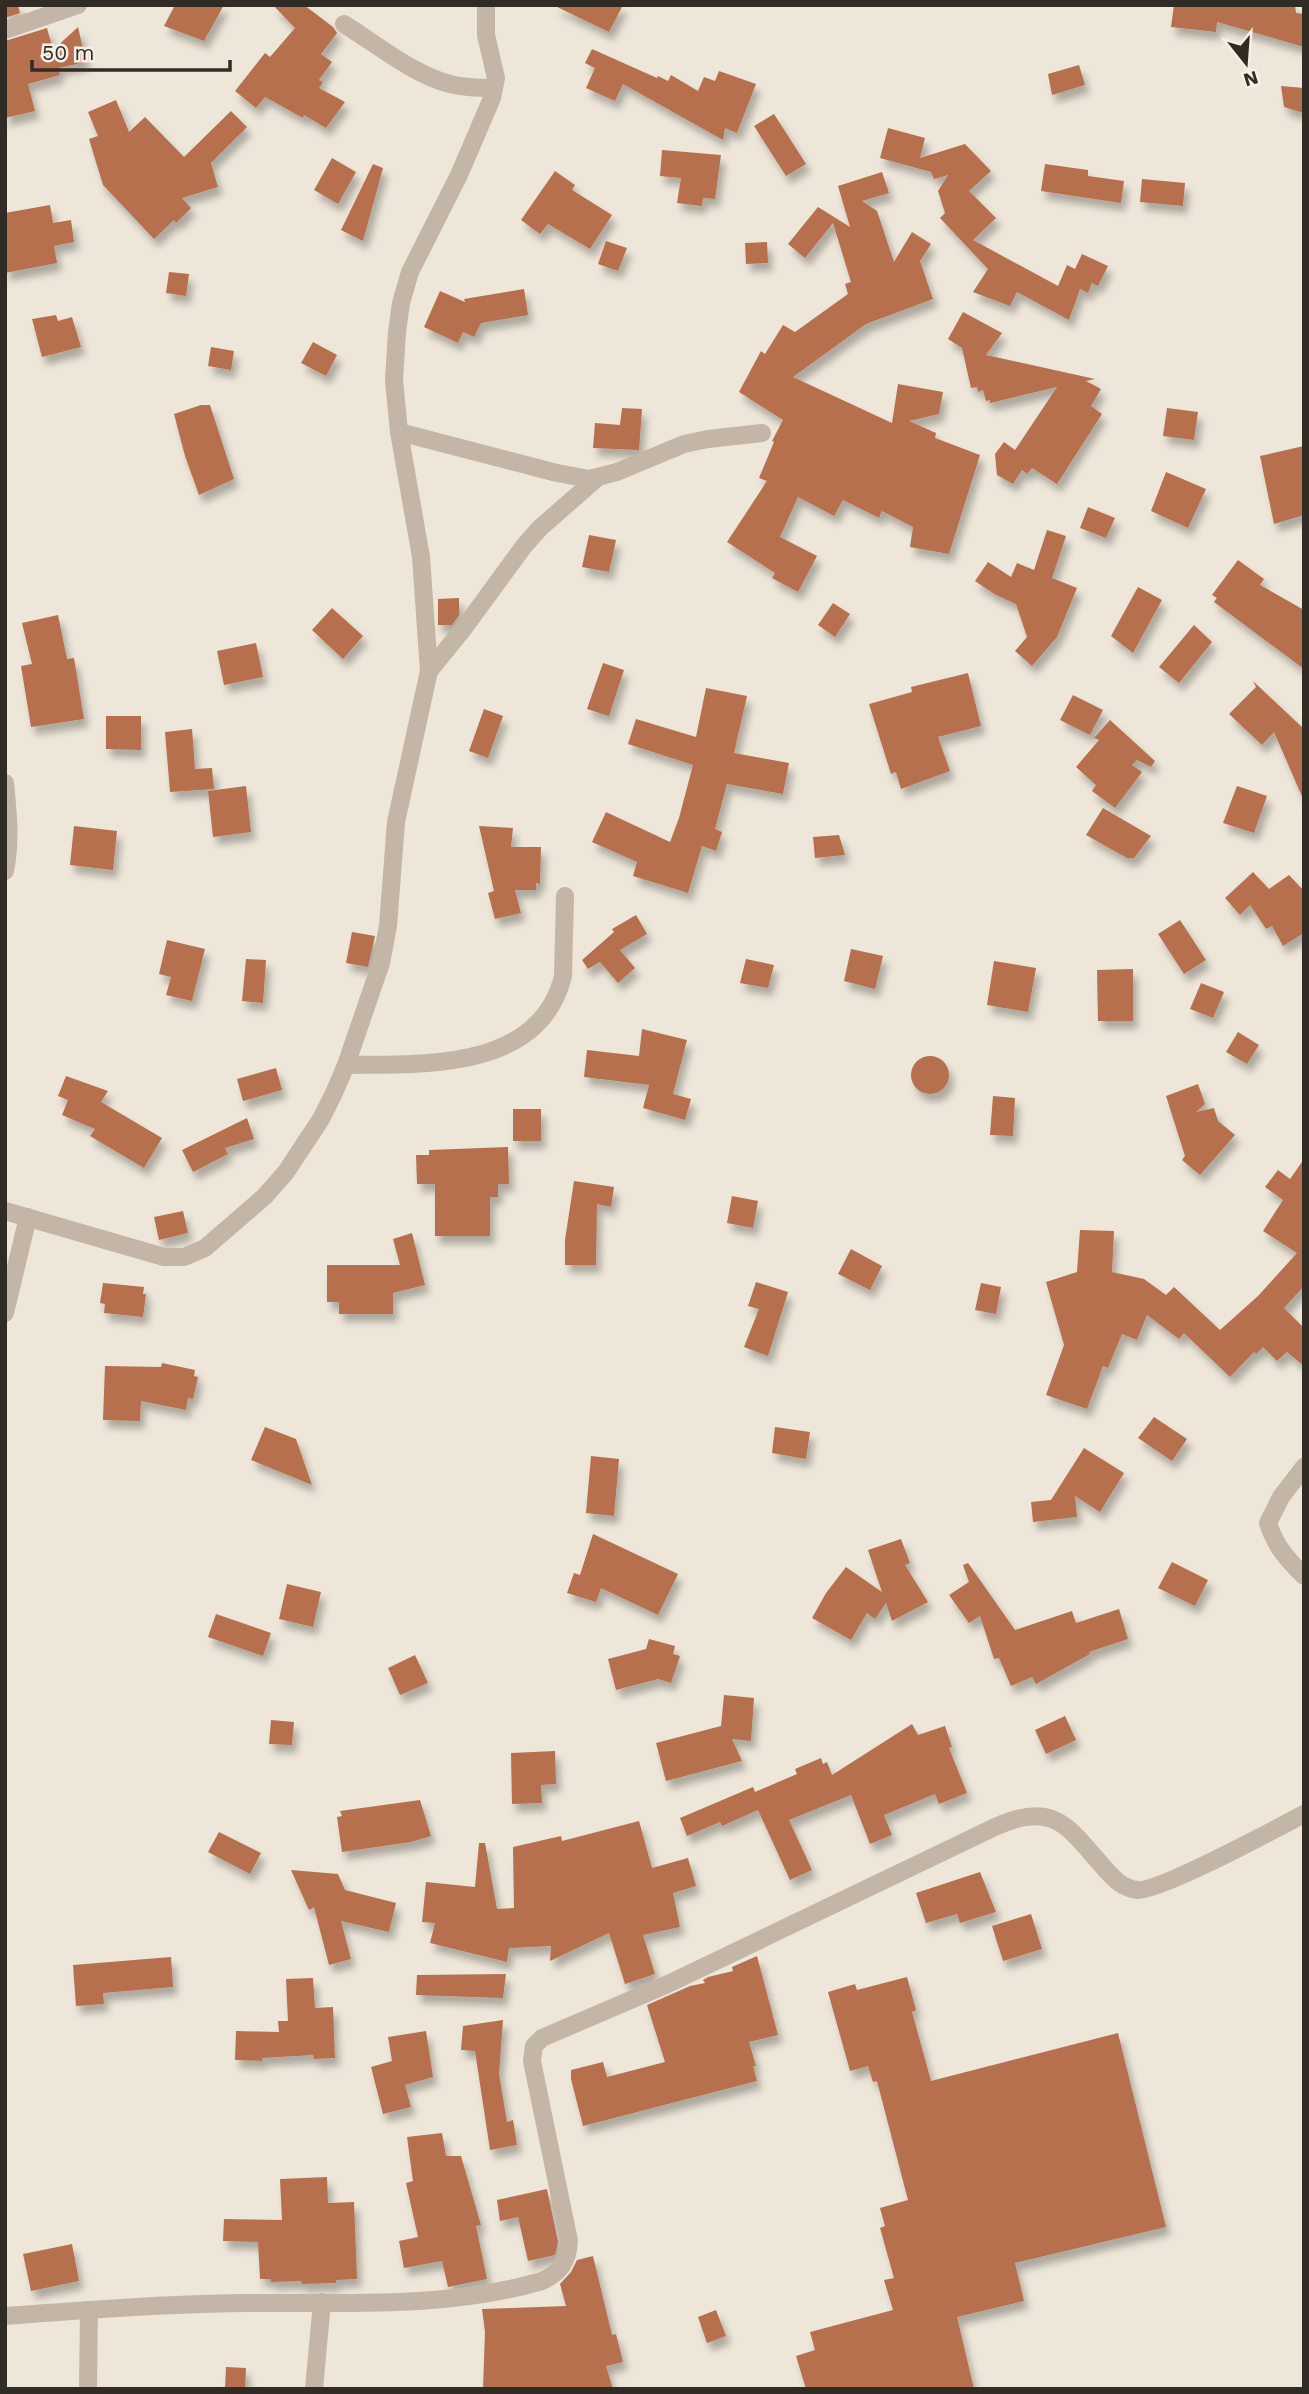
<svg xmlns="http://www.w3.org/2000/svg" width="1309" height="2394" font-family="'Work Sans',sans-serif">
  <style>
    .building { fill: #b6704e; filter: url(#shadow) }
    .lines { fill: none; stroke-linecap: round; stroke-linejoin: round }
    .street { stroke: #c4b6a7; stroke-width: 18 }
  </style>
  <defs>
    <filter id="shadow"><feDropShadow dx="4.5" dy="8" stdDeviation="3.5" flood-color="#0004"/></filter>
  </defs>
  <rect width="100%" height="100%" fill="#ede6d9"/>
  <!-- building -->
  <g class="building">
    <polygon points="5,5 18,5 20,13 5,18"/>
    <polygon points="175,5 224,5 204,41 164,26"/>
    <polygon points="273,5 304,5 333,27 337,33 321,54 332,62 319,80 323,82 319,88 345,102 326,128 304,115 303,118 265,97 256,108 235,91 265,53 270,57 295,28"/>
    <polygon points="553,5 623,5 609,32"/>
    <polygon points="1174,5 1295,5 1296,13 1304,14 1304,47 1217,22 1216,32 1171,27"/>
    <polygon points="78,27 86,62 58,68 60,75 28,84 35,111 5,118 5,41 47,28 53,50"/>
    <polygon points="592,49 657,78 658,76 668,81 671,75 698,91 704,77 715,81 719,71 756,84 737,133 725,128 723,140 623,84 615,101 586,88 595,68 585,63"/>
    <polygon points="1079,65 1085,85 1052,95 1048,74"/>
    <polygon points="1281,86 1304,88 1304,113 1284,107"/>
    <polygon points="116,100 129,132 145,117 184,157 231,111 247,127 211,163 218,187 182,198 191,208 176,223 174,220 154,239 103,185 89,139 98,136 88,112"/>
    <polygon points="774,114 806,164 786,176 754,126"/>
    <polygon points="888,128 925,138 920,158 965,144 991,171 969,191 996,218 973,240 1058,286 1067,265 1075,269 1082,254 1108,266 1098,286 1092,283 1088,293 1080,289 1069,320 1017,292 1010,306 973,292 988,269 940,218 945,213 938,191 948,175 934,179 931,172 880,158"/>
    <polygon points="662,150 721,155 715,199 703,198 702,206 677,203 681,178 660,176"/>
    <polygon points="332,158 356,172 338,204 314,190"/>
    <polygon points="373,164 383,168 363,241 341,230"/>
    <polygon points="1045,164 1088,170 1088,176 1124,181 1121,203 1041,191"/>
    <polygon points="555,171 575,185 572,190 612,215 590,249 548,224 540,234 521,220"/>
    <polygon points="882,172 889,193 862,201 877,211 894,262 912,232 931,244 920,261 933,299 866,324 793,377 892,423 898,384 943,392 939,414 909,421 936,433 935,438 980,455 949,554 910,547 913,527 882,511 879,518 843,500 834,516 798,497 780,537 817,556 798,592 772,578 775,573 727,542 767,481 759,478 774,442 772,441 783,420 739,392 761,351 765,354 783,325 795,332 848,294 845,284 851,282 833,223 805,258 788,244 818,207 850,227 838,186"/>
    <polygon points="1142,179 1185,183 1183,206 1140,202"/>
    <polygon points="50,205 53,223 71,220 74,242 54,246 57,263 5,273 5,213"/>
    <polygon points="606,241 627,248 618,271 598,264"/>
    <polygon points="767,242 768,263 746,264 745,243"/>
    <polygon points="169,272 189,274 186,296 166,293"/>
    <polygon points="524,289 528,315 481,323 474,337 463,332 458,343 424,327 440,291 465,302 464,299"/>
    <polygon points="963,312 1002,333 986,355 1095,379 1086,381 1101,389 1091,406 1102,414 1057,484 1032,468 1027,474 1022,470 1013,484 997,475 995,454 1004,442 1015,450 1057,387 990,403 990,400 986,401 983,390 978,392 977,387 971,388 962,348 948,339"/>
    <polygon points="56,315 58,321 72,317 81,347 42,357 32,319"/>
    <polygon points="313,342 337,355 326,376 301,363"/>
    <polygon points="211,347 234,351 231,370 208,366"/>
    <polygon points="201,405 210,405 234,479 199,495 185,456 174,414"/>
    <polygon points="622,408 642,409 639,450 593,448 595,423 620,425"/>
    <polygon points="1167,408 1198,412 1194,440 1163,436"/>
    <polygon points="1304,446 1304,515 1274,524 1260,456"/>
    <polygon points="1166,472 1206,489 1188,528 1151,511"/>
    <polygon points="1088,507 1115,518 1106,538 1080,528"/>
    <polygon points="1047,530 1066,536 1052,578 1077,588 1057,637 1032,666 1015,651 1027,637 1016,604 996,595 975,581 988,562 1011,577 1017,563 1034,570"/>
    <polygon points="589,535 616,540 609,572 582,567"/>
    <polygon points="1238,560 1264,579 1260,585 1304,610 1304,669 1214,602 1217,598 1212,595"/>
    <polygon points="1138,587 1162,600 1133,653 1111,636"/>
    <polygon points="459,598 459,615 455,621 452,625 438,625 438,599"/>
    <polygon points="833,603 850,614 835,637 818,625"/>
    <polygon points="332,608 363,636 343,659 312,630"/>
    <polygon points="58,615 67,659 74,658 84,719 31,727 21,666 32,664 22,623"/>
    <polygon points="1194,625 1212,642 1179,683 1159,667"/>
    <polygon points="256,643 263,677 224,685 217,651"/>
    <polygon points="603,663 624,670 609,716 587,709"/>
    <polygon points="968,673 981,726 938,737 950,771 901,789 896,772 891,774 869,704 912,692 911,687"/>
    <polygon points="1253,681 1304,729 1304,801 1274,732 1262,745 1229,714 1256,687"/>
    <polygon points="706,688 747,696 734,753 789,763 783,794 727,784 715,829 722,832 716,851 702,846 688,893 633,876 637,862 592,842 606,812 670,842 679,818 693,765 628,744 636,719 696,737"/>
    <polygon points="1073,695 1103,710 1090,735 1060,720"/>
    <polygon points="484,709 503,716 488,758 469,751"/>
    <polygon points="106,716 141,716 141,750 106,749"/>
    <polygon points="1110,720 1155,761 1151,767 1137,760 1132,765 1142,772 1115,808 1092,791 1096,785 1076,767 1099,740 1094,738"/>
    <polygon points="192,729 195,769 212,768 214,789 170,792 165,732"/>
    <polygon points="246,786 251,832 213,837 208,791"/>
    <polygon points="1237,786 1267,796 1254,833 1223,823"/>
    <polygon points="1103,808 1151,836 1134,858 1127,858 1086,835"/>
    <polygon points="74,826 117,831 113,870 70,865"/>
    <polygon points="479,826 513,828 511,847 541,847 540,884 536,883 536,890 515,890 521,913 495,919 488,893 494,891"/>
    <polygon points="839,835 845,855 815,858 813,837"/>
    <polygon points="1253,872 1269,889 1289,875 1304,891 1304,933 1283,946 1272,926 1266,929 1250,905 1240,915 1225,898"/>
    <polygon points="636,915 647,934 620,950 635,968 618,983 600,962 588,969 582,960 614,932 612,929"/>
    <polygon points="1180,920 1206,960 1184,974 1158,934"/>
    <polygon points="352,932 375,936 368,967 346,963"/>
    <polygon points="167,940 205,949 192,1001 166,995 171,977 159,974"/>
    <polygon points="851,949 883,956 875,989 844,981"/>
    <polygon points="246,959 266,960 263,1003 242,1001"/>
    <polygon points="746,959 774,965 768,988 740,983"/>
    <polygon points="994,961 1036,968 1028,1012 987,1005"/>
    <polygon points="1133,969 1133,1021 1098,1021 1097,970"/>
    <polygon points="1201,983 1224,992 1213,1018 1190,1009"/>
    <polygon points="642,1029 687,1040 673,1094 691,1099 685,1120 643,1108 649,1085 584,1077 587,1050 639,1056"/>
    <polygon points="1238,1032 1259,1045 1247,1064 1226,1052"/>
    <circle cx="930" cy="1075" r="19"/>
    <polygon points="276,1068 282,1090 243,1101 237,1079"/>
    <polygon points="66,1076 108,1091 101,1102 162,1138 144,1168 90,1136 95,1129 62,1115 68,1100 58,1096"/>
    <polygon points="1198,1084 1205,1104 1196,1112 1214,1108 1218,1121 1235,1135 1200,1175 1182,1160 1185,1156 1166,1096"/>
    <polygon points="993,1096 1015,1098 1013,1136 990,1135"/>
    <rect x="513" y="1109" width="28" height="32"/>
    <polygon points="247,1118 254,1139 225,1148 228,1154 193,1172 182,1150"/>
    <polygon points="508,1147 509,1184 498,1184 498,1197 490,1197 490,1236 435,1236 435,1184 417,1184 416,1155 429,1155 429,1150"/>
    <polygon points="1304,1159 1304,1286 1284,1308 1304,1328 1304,1366 1287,1352 1277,1361 1263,1347 1256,1354 1254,1352 1230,1377 1184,1333 1179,1339 1147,1315 1137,1340 1122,1334 1108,1368 1103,1366 1087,1409 1046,1395 1064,1345 1046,1282 1077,1272 1080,1230 1114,1231 1112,1272 1144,1279 1166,1295 1174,1287 1220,1330 1258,1296 1297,1253 1263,1231 1283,1200 1265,1187 1278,1170 1290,1179"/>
    <polygon points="574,1181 614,1187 611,1207 597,1204 596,1265 565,1265 565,1240"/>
    <polygon points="732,1196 758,1201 753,1228 727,1223"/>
    <polygon points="183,1211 188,1233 159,1240 154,1217"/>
    <polygon points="412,1233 425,1285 393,1293 393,1314 339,1314 339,1302 327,1302 327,1265 400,1265 393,1239"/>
    <polygon points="851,1249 882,1266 870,1290 838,1274"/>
    <polygon points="756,1282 788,1292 768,1356 744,1347 759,1309 748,1306"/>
    <polygon points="103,1283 144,1287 143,1294 146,1294 143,1317 104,1313 105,1304 100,1303"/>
    <polygon points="981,1283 1001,1287 996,1314 975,1310"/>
    <polygon points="162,1363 195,1370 194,1376 198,1377 193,1399 188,1398 186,1410 141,1401 140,1421 103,1420 105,1366 161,1367"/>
    <polygon points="1154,1417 1187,1439 1172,1461 1138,1438"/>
    <polygon points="265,1427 296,1439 312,1485 251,1460"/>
    <polygon points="775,1427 810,1432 806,1459 772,1453"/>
    <polygon points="1084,1448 1124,1473 1100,1512 1075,1496 1077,1517 1033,1522 1031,1502 1051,1500"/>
    <polygon points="591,1456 619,1459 614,1516 586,1513"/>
    <polygon points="593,1534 678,1574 658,1615 601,1588 596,1602 567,1593 574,1573 580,1575"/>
    <polygon points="901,1539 910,1563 905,1565 928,1602 892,1621 886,1603 875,1619 867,1613 851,1640 812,1618 826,1593 846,1567 882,1592 868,1550"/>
    <polygon points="1172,1562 1208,1580 1195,1606 1158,1588"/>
    <polygon points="968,1563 1015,1630 1072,1611 1076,1623 1119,1609 1128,1639 1089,1652 1090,1654 1036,1684 1032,1677 1011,1686 999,1658 994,1659 980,1616 969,1623 949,1595 969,1582 963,1565"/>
    <polygon points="287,1584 321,1592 313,1627 279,1619"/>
    <polygon points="216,1614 271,1633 263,1656 208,1637"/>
    <polygon points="649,1639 675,1646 673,1654 680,1656 671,1683 658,1679 616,1690 608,1659 646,1649"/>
    <polygon points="415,1655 428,1683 400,1695 388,1668"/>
    <polygon points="724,1695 754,1698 751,1741 732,1739 742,1761 666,1781 656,1743 721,1726"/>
    <polygon points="1065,1716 1076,1740 1046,1754 1035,1730"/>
    <polygon points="271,1720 294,1722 292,1745 269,1744"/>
    <polygon points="912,1724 918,1735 945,1726 952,1747 949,1748 967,1793 939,1804 935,1794 884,1815 892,1835 870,1844 851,1795 789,1820 812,1870 790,1880 758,1810 722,1826 720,1822 687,1836 680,1818 753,1787 755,1792 797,1774 795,1769 821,1758 823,1764 827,1762 832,1775"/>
    <polygon points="555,1751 556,1784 541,1785 542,1803 512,1804 511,1753"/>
    <polygon points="420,1800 431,1836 411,1842 342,1852 337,1817 342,1816 340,1811"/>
    <polygon points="639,1821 652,1868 688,1858 696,1886 673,1893 680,1927 643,1935 655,1974 625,1984 609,1933 550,1961 551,1946 509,1948 507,1962 430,1943 435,1923 422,1922 426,1882 475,1887 479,1843 485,1843 497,1909 514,1908 513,1847 561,1836 562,1841"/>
    <polygon points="219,1832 261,1853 250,1874 208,1852"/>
    <polygon points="291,1870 338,1874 345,1890 396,1903 389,1932 341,1921 351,1959 329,1965 314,1907 309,1910"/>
    <polygon points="980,1872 996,1912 960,1923 957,1914 926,1923 916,1893"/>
    <polygon points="1031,1914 1042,1949 1003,1961 992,1926"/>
    <polygon points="757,1956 778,2035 749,2042 756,2066 753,2066 757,2081 583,2126 571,2079 571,2070 603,2062 607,2077 665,2062 647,2005 690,1986 705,1983 703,1980 708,1977 733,1971 732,1967"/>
    <polygon points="171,1957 173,1987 103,1993 104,2004 76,2006 73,1965"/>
    <polygon points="506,1974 503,1998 416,1995 417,1975"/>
    <polygon points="907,1977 916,2010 912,2012 931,2081 1118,2033 1166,2227 1015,2263 1024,2301 957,2317 974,2389 806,2389 796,2356 815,2350 810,2332 893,2310 884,2280 894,2278 880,2228 885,2226 880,2208 908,2200 877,2081 873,2082 868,2066 850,2071 828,1992 855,1984 857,1990"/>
    <polygon points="313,1978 315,2008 333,2007 335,2058 314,2059 313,2055 262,2058 262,2061 235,2060 236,2031 279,2032 278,2021 288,2021 286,1979"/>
    <polygon points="503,2020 499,2074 507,2122 513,2120 517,2145 490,2150 475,2051 461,2050 463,2026"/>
    <polygon points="426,2031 433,2077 405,2085 411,2107 383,2114 371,2067 392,2061 388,2037"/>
    <polygon points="442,2133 446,2156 461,2156 481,2225 476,2226 487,2279 448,2287 442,2261 404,2268 399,2241 418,2237 406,2183 413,2181 407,2137"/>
    <polygon points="327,2177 328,2203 354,2202 357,2279 336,2280 336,2283 302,2284 301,2281 271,2282 271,2279 260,2279 258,2242 223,2241 224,2219 282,2220 280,2179"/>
    <polygon points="547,2189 558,2242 556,2251 555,2255 528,2261 518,2217 500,2221 497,2200"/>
    <polygon points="72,2244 79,2281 31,2291 23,2254"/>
    <polygon points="593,2256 612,2335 616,2334 623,2362 606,2366 613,2389 483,2389 485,2332 482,2309 566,2306 560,2284 571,2272 577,2260"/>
    <polygon points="716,2310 726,2336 707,2343 698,2317"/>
    <polygon points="226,2367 246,2368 245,2389 225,2389"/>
  </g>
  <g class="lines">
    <!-- street -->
    <g class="street">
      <path d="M 344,24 C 376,44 414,75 450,84 C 465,88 480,88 494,88"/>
      <polyline points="5,30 78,5"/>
      <polyline points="399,432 557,473 589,479 617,472 684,444 708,439 762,433"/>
      <polyline points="429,671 464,628 524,546 540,528 597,478"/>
      <path d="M 5,783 C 8,813 11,842 5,871"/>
      <path d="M 346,1065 C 424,1064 540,1071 563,976 L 565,896"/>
      <polyline points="5,1211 164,1257 184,1257 205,1248 265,1196 286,1172 321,1119 334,1093 346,1065 381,963 388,926 396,822 429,671 421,557 399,432 394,380 397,332 401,303 410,272 459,175 492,98 496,78 486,35 486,5"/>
      <polyline points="5,1313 28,1217"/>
      <path d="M 1304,1467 L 1281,1497 L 1268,1523 C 1275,1546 1288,1560 1304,1576"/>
      <path d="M 5,2316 C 85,2310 165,2304 245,2303 C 344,2302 446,2309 542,2281 C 560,2273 568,2261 569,2241 L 532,2061 L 534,2046 L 542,2038 L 668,1984 L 995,1827 C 1056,1799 1069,1829 1106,1870 C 1115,1880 1123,1888 1137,1890 C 1159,1892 1277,1828 1304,1814"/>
      <polyline points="88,2389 89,2310"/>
      <polyline points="314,2389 322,2302"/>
    </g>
  </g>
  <!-- border -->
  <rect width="1309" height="2394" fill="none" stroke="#312b26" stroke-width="14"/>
  <!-- north arrow -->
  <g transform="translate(1246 63) rotate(163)" stroke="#f6efe5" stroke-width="5" paint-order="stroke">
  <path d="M0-5L12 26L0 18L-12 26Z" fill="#312b26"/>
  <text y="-10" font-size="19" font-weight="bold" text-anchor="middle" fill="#312b26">N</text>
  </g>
  <!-- scale -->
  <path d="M32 60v10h198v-10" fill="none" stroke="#312b26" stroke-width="3.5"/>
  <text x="42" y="60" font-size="21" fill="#312b26" stroke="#f6efe5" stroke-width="5" paint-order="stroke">50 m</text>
</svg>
